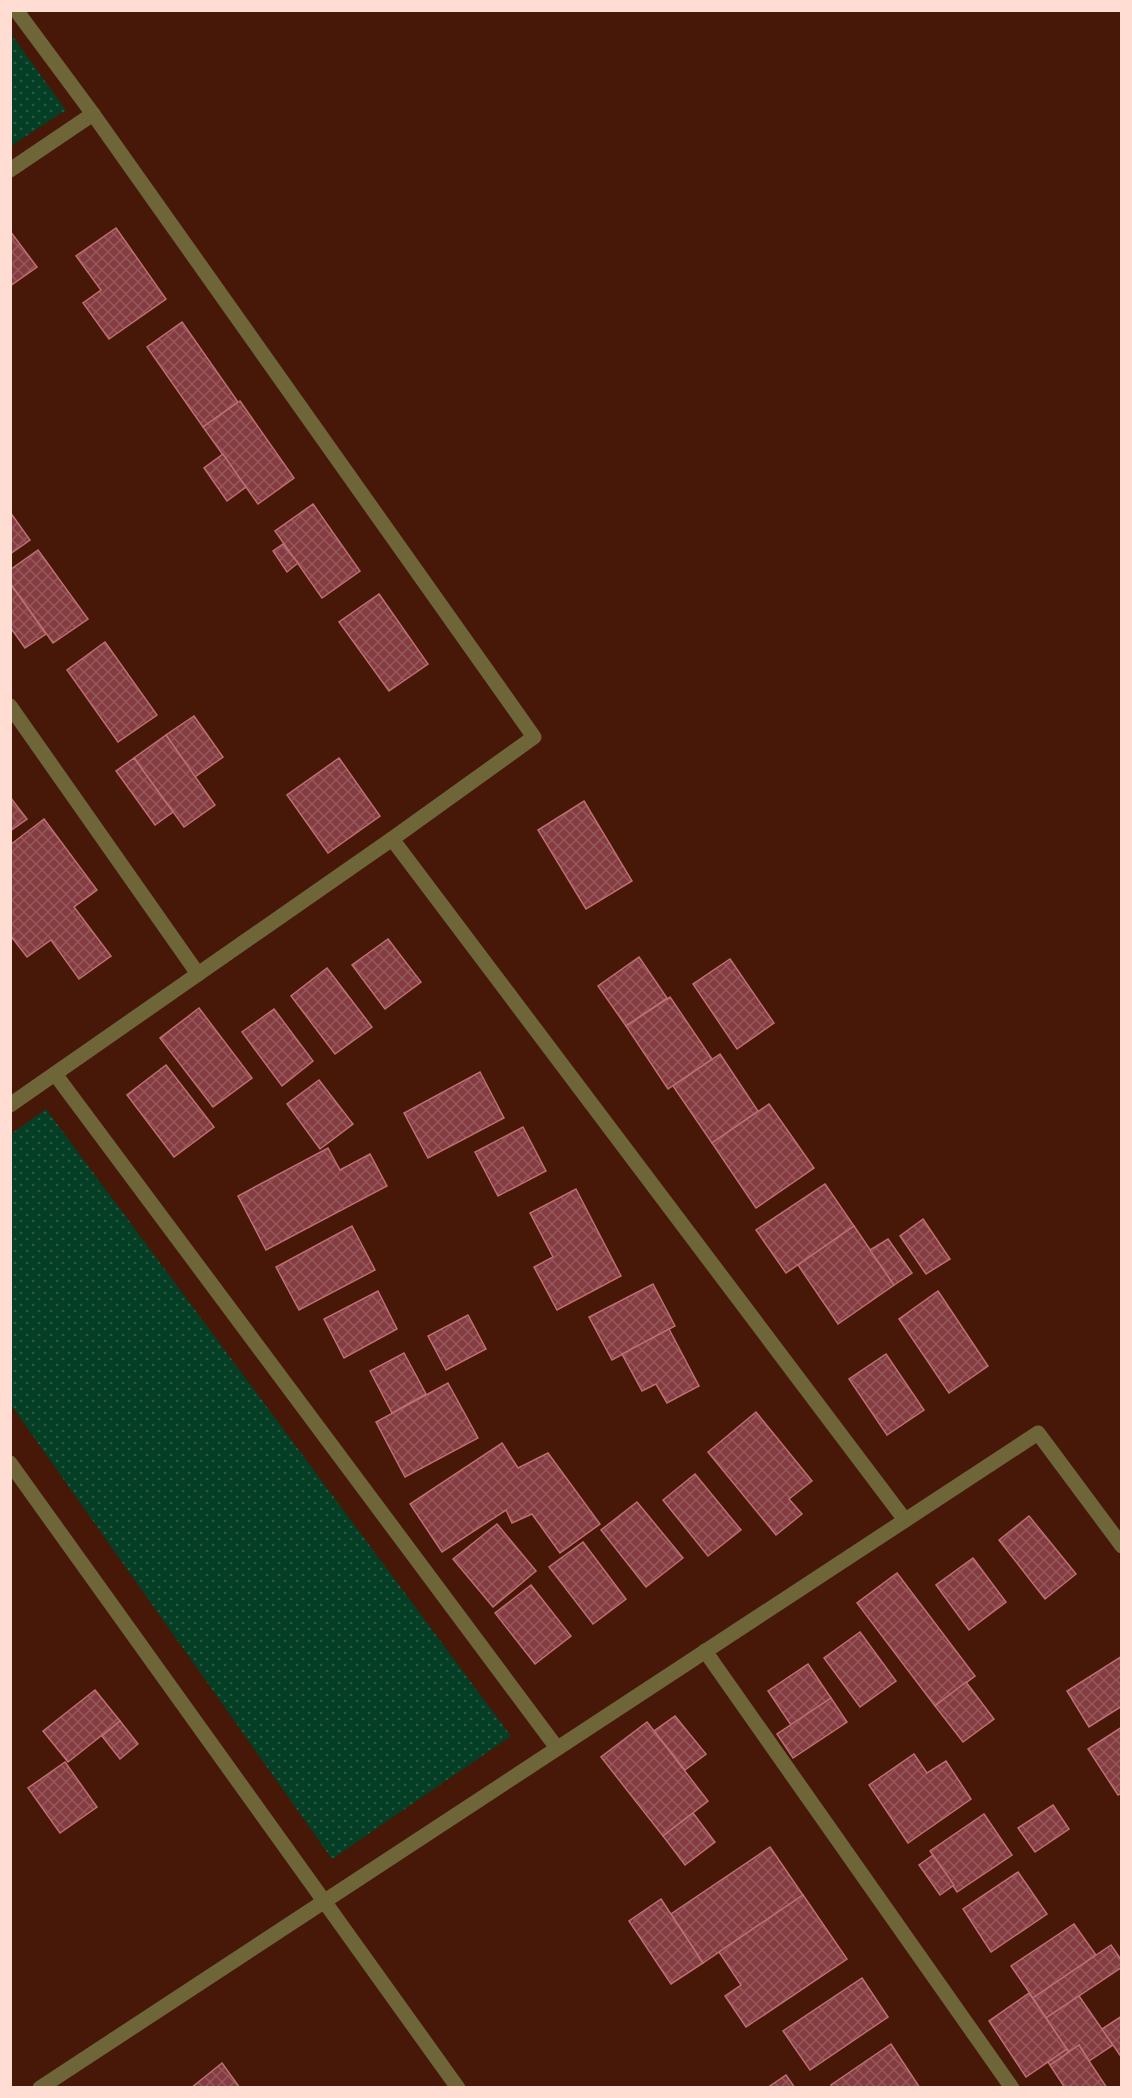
<svg xmlns="http://www.w3.org/2000/svg" width="1132" height="2098" font-family="'Sofia Sans Condensed',sans-serif">
  <style>
    .park { fill: url(#park-dots) }
    .building { fill: url(#building-cross-hatch); stroke: #bd6f72; stroke-width: 1.5 }
    .lines { fill: none; stroke-linecap: round; stroke-linejoin: round }
    .minor { stroke: #6e6538; stroke-width: 15 }
  </style>
  <defs>
    <pattern id="park-dots" width="8" height="8" patternUnits="userSpaceOnUse" patternTransform="scale(1.5)"><rect width="8" height="8" fill="#043e24"/><path d="M2 2h.1M6 6h.1" fill="none" stroke="#2a5943" stroke-width="1.8" stroke-linecap="round"/></pattern>
    <pattern id="building-cross-hatch" width="8" height="8" patternUnits="userSpaceOnUse" patternTransform="scale(1.5)"><rect width="8" height="8" fill="#843c41"/><path d="M0 0l8 8M0 8l8-8" fill="none" stroke="#96585c"/></pattern>
  </defs>
  <rect width="100%" height="100%" fill="#471707"/>
  <!-- park -->
  <g class="park">
    <polygon points="11,34 66,110 11,146 10,146"/>
    <polygon points="46,1109 511,1736 332,1859 11,1405 11,1134"/>
  </g>
  <!-- building -->
  <g class="building">
    <polygon points="116,228 166,299 109,339 83,303 101,290 76,256"/>
    <polygon points="10,231 37,267 10,286"/>
    <polygon points="182,322 238,402 203,427 147,347"/>
    <polygon points="240,401 294,478 258,504 203,427"/>
    <polygon points="223,454 246,487 227,501 204,468"/>
    <polygon points="313,504 360,571 322,598 275,531"/>
    <polygon points="10,512 30,540 10,554"/>
    <polygon points="283,544 298,563 287,572 273,551"/>
    <polygon points="38,550 88,619 53,643 10,583 10,570"/>
    <polygon points="10,583 46,634 25,648 10,627"/>
    <polygon points="379,594 428,664 389,691 339,622"/>
    <polygon points="105,642 157,715 118,742 67,670"/>
    <polygon points="194,716 223,757 195,777 166,735"/>
    <polygon points="166,735 215,805 184,827 134,758"/>
    <polygon points="134,758 173,812 155,825 116,771"/>
    <polygon points="339,758 380,816 328,853 287,795"/>
    <polygon points="10,797 27,819 10,831"/>
    <polygon points="584,801 632,881 586,909 538,830"/>
    <polygon points="44,819 97,890 74,907 111,956 79,979 51,940 27,957 10,935 10,845"/>
    <polygon points="388,939 421,982 385,1009 352,965"/>
    <polygon points="639,957 667,998 626,1026 598,986"/>
    <polygon points="730,959 774,1023 737,1049 693,984"/>
    <polygon points="327,968 372,1027 335,1054 291,996"/>
    <polygon points="670,997 712,1059 668,1089 626,1026"/>
    <polygon points="199,1008 252,1078 213,1107 160,1038"/>
    <polygon points="274,1009 313,1061 282,1086 242,1032"/>
    <polygon points="720,1054 758,1111 712,1143 673,1086"/>
    <polygon points="166,1065 214,1127 174,1157 127,1095"/>
    <polygon points="480,1072 504,1118 428,1158 404,1113"/>
    <polygon points="319,1080 353,1124 320,1149 287,1104"/>
    <polygon points="769,1104 814,1168 756,1208 712,1143"/>
    <polygon points="523,1127 546,1171 498,1196 475,1152"/>
    <polygon points="328,1148 340,1170 370,1154 387,1186 266,1250 238,1196"/>
    <polygon points="825,1184 854,1226 786,1273 756,1230"/>
    <polygon points="576,1189 621,1276 557,1310 534,1267 553,1257 530,1213"/>
    <polygon points="923,1219 950,1259 926,1274 900,1236"/>
    <polygon points="352,1226 375,1270 299,1310 276,1267"/>
    <polygon points="854,1226 894,1285 838,1324 798,1265"/>
    <polygon points="888,1239 912,1273 894,1285 870,1250"/>
    <polygon points="653,1284 675,1326 612,1360 589,1317"/>
    <polygon points="378,1291 397,1329 344,1358 324,1319"/>
    <polygon points="938,1291 988,1366 949,1393 899,1319"/>
    <polygon points="468,1315 486,1349 446,1370 428,1336"/>
    <polygon points="669,1329 699,1386 667,1403 656,1384 642,1391 622,1354"/>
    <polygon points="404,1353 426,1394 392,1413 370,1371"/>
    <polygon points="886,1354 924,1410 887,1435 849,1379"/>
    <polygon points="448,1383 478,1438 405,1477 376,1422"/>
    <polygon points="756,1412 812,1481 789,1499 802,1514 776,1535 708,1452"/>
    <polygon points="502,1443 518,1468 548,1453 600,1524 560,1553 532,1514 512,1523 506,1510 442,1552 410,1504"/>
    <polygon points="695,1474 741,1530 708,1556 663,1500"/>
    <polygon points="637,1502 683,1558 646,1587 601,1530"/>
    <polygon points="1029,1516 1076,1574 1045,1599 999,1540"/>
    <polygon points="497,1524 536,1571 493,1607 453,1559"/>
    <polygon points="583,1542 626,1599 593,1624 549,1567"/>
    <polygon points="973,1558 1006,1602 969,1630 936,1585"/>
    <polygon points="897,1573 975,1676 935,1706 857,1603"/>
    <polygon points="531,1585 571,1636 535,1664 495,1613"/>
    <polygon points="860,1632 896,1681 860,1707 824,1658"/>
    <polygon points="1122,1656 1122,1706 1089,1727 1067,1691"/>
    <polygon points="808,1664 831,1698 791,1725 768,1691"/>
    <polygon points="966,1682 994,1719 963,1742 935,1706"/>
    <polygon points="95,1690 120,1721 68,1762 43,1731"/>
    <polygon points="831,1698 847,1722 793,1758 777,1734"/>
    <polygon points="675,1716 706,1754 685,1770 654,1731"/>
    <polygon points="120,1721 138,1744 120,1759 102,1736"/>
    <polygon points="647,1722 708,1801 663,1836 601,1757"/>
    <polygon points="1122,1727 1122,1793 1118,1795 1088,1749"/>
    <polygon points="914,1754 927,1773 946,1761 971,1799 908,1843 869,1785"/>
    <polygon points="65,1762 97,1807 60,1833 28,1788"/>
    <polygon points="1053,1805 1069,1829 1035,1852 1018,1828"/>
    <polygon points="693,1813 715,1842 685,1865 663,1836"/>
    <polygon points="984,1814 1012,1855 957,1892 930,1851"/>
    <polygon points="770,1847 803,1895 703,1963 671,1914"/>
    <polygon points="933,1855 954,1885 940,1895 919,1865"/>
    <polygon points="1018,1872 1047,1914 991,1952 963,1909"/>
    <polygon points="803,1895 847,1959 746,2027 725,1996 741,1985 719,1952"/>
    <polygon points="661,1899 703,1963 671,1984 629,1921"/>
    <polygon points="1074,1924 1096,1955 1033,1998 1011,1966"/>
    <polygon points="1111,1945 1122,1961 1122,1967 1046,2018 1033,1998"/>
    <polygon points="862,1978 888,2017 810,2070 783,2031"/>
    <polygon points="1029,1993 1067,2049 1026,2077 989,2021"/>
    <polygon points="1079,1996 1113,2045 1089,2061 1079,2045 1069,2052 1046,2018"/>
    <polygon points="1122,2016 1122,2058 1102,2029"/>
    <polygon points="891,2044 920,2088 833,2088 831,2085"/>
    <polygon points="1079,2045 1089,2061 1107,2088 1065,2088 1050,2065"/>
    <polygon points="1067,2049 1069,2052 1050,2065 1048,2062"/>
    <polygon points="222,2063 240,2088 191,2088"/>
    <polygon points="786,2075 795,2088 767,2088"/>
  </g>
  <g class="lines">
    <!-- minor -->
    <g class="minor">
      <polyline points="10,170 93,114"/>
      <polyline points="10,706 198,974"/>
      <polyline points="392,839 905,1520"/>
      <polyline points="55,1074 557,1748"/>
      <polyline points="10,1105 392,839 534,737 93,114 16,10"/>
      <polyline points="10,1463 458,2088"/>
      <polyline points="705,1651 1012,2088"/>
      <polyline points="40,2088 1038,1433 1122,1546"/>
    </g>
  </g>
  <!-- border -->
  <rect width="1132" height="2098" fill="none" stroke="#ffddd3" stroke-width="24"/>
</svg>
